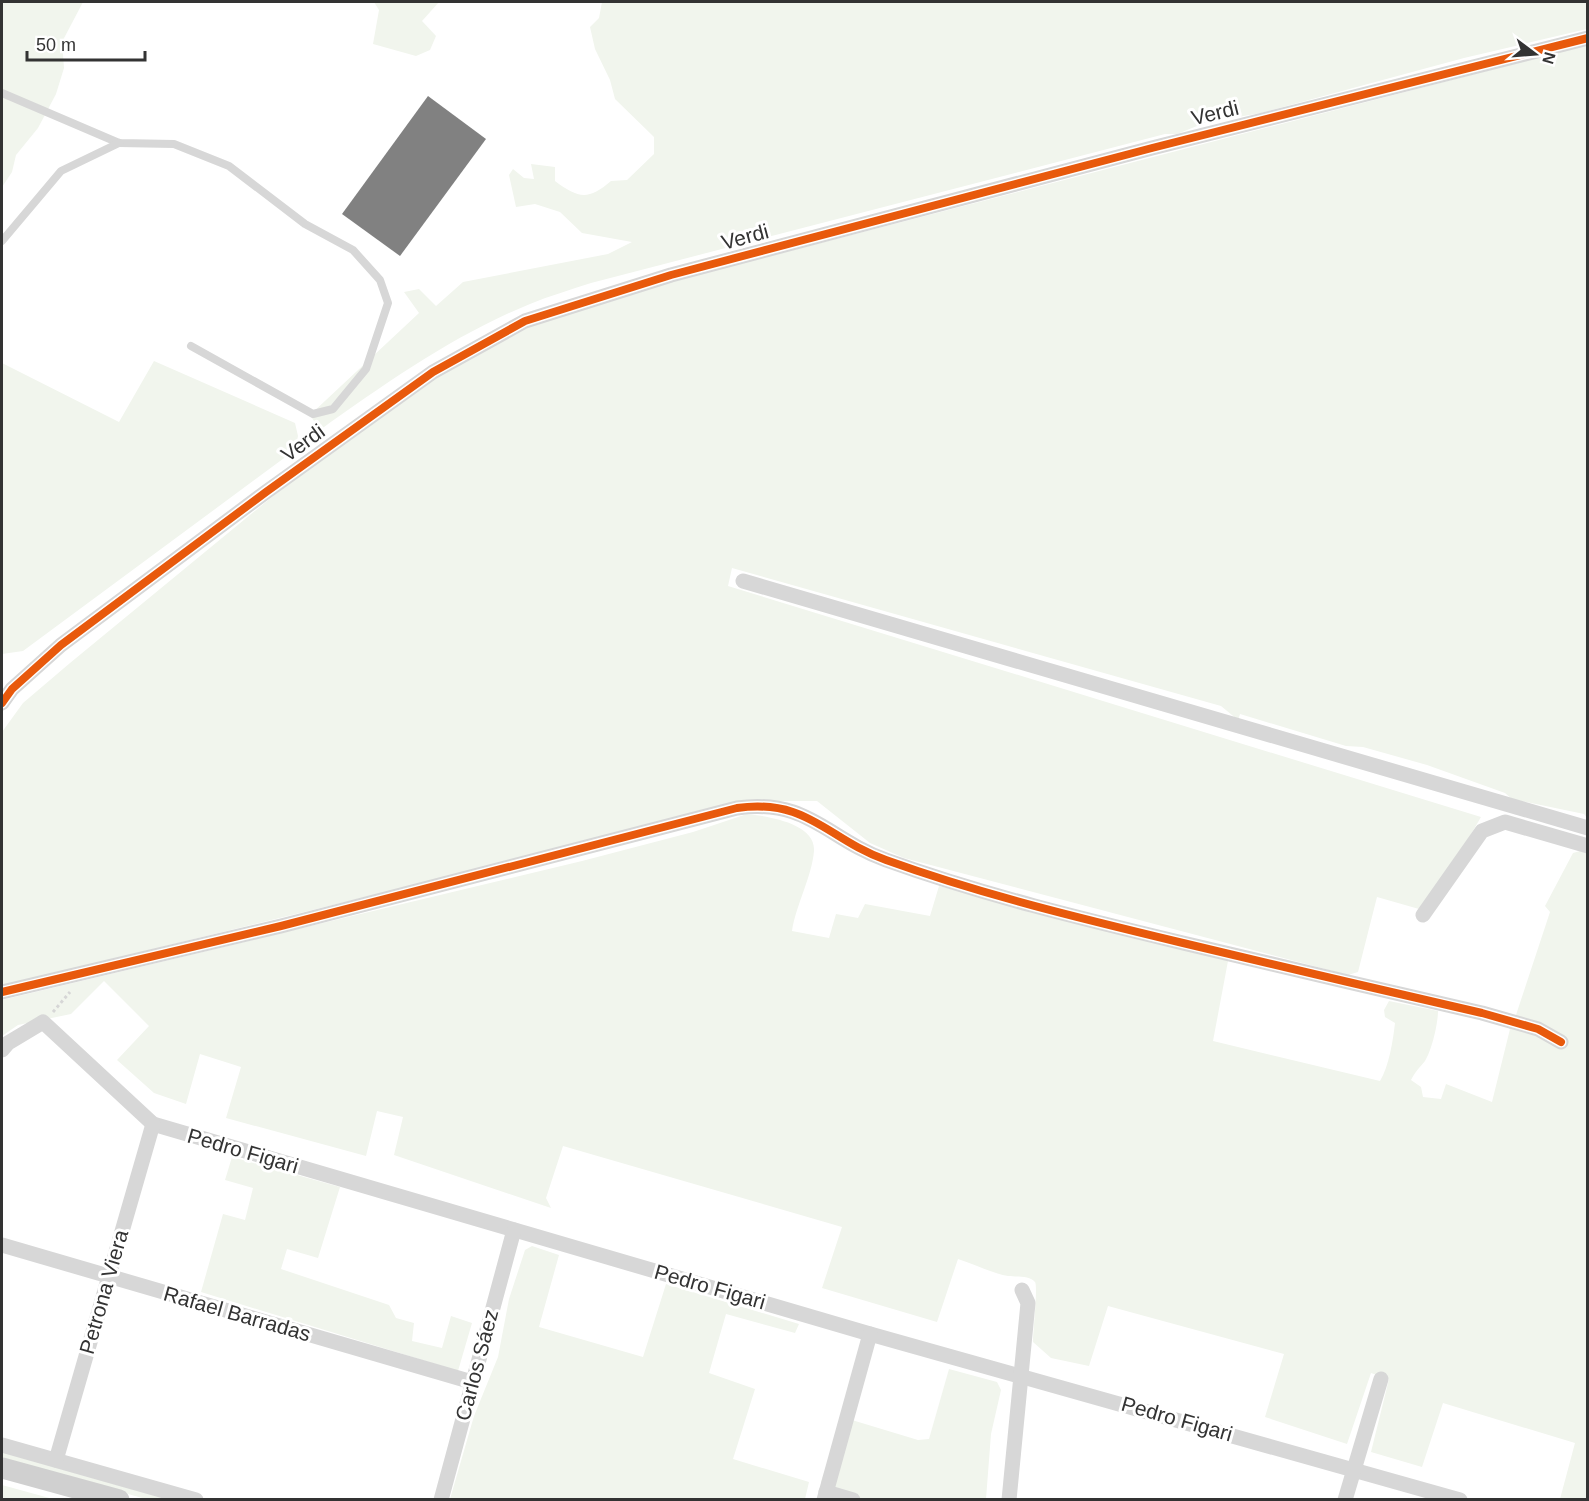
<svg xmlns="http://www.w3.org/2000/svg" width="1589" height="1501" font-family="Helvetica,sans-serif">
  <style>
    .green { fill: #f1f5ed }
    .building { fill: #818181 }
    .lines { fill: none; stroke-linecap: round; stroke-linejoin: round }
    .path { stroke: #d6d6d6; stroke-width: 3; stroke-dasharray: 3 3; stroke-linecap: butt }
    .lane { stroke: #d7d7d7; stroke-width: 8 }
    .street { stroke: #d7d7d7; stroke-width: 15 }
    .secondary { stroke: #d0d0d0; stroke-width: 21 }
    .cycleway-casing { stroke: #fff; stroke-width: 11 }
    .cycleway { stroke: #e8590c; stroke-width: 8 }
    .labels { text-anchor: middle; stroke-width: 6; stroke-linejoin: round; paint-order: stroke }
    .street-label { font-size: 21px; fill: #333; stroke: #fff }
  </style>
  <rect width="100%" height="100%" fill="#fff"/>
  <!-- green -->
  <g class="green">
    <polygon points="2,2 83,2 62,42 64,68 56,94 38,128 16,155 12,172 2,187"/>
    <polygon points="374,2 439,2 422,21 436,36 430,50 416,56 373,44 379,10"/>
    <path d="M 602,2 L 1587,2 L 1587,29 L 1464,58 L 1261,113 L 1238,117 L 1222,116 L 1177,134 L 1165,134 L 591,283 C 570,290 549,296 530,304 C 454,335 386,383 320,430 L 310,415 L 419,313 L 404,292 L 419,289 L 436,306 L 463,282 L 608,254 L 632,242 L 582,233 L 560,212 L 535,204 L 516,207 L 509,175 L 513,169 L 524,178 L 534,179 L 531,164 L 555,167 L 555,181 C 578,198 588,201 611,181 L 627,180 L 654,154 L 654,137 L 615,99 L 610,80 L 595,49 L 590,27 L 599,18 Z"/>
    <polygon points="1587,45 1587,818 1584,814 1512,799 1505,793 1427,765 1363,747 1346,746 1240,714 1238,720 1221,706 732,568 728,586 1481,817 1426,911 1377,897 1358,972 1348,975 904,858 870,843 817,801 736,801 537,855 2,986 2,732 23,703 70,663 407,386 534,317"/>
    <polygon points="154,361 295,423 298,436 295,450 23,651 2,654 2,363 119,422"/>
    <path d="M 747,814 C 766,816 816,823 814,851 C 812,876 796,905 792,931 L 829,938 L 836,914 L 858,918 L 865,904 L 930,916 L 939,886 L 1228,961 L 1213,1041 L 1380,1081 C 1389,1066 1393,1041 1395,1023 L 1385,1017 L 1384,1010 L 1389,1001 L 1438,1011 C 1438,1023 1432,1050 1425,1061 C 1420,1067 1415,1072 1411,1080 L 1421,1087 L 1423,1097 L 1441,1099 L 1446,1084 L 1492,1102 L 1510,1029 L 1499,1021 L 1514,1021 L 1550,912 L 1545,906 L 1573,853 L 1587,849 L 1587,1499 L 1560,1499 L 1575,1443 L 1443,1403 L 1422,1467 L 1371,1452 L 1389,1379 L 1371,1373 L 1347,1444 L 1265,1417 L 1284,1354 L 1108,1306 L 1089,1366 L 1051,1358 L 1033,1342 C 1033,1333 1038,1286 1035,1282 C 1030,1275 1015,1277 1008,1276 C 991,1273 974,1264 958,1259 L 937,1322 L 822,1288 L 842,1227 L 563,1146 L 546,1198 L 551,1208 L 394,1155 L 403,1117 L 377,1111 L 366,1156 L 226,1118 L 241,1067 L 200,1054 L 186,1104 L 154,1093 L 117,1060 L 149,1026 L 104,981 L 71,1014 L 18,1025 L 2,1036 L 2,1000 L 582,861 L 693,832 Z"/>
    <polygon points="232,1157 340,1187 318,1258 287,1249 281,1269 389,1305 396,1318 414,1323 412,1341 442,1348 451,1316 472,1323 458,1371 201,1292 223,1214 245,1220 253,1188 225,1180"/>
    <polygon points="532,1246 559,1255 539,1327 643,1357 666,1284 799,1324 795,1333 726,1314 709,1373 755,1389 733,1459 809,1482 805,1499 450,1499 474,1416 498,1357 509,1299 525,1250"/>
    <polygon points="949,1369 997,1382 1001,1390 991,1434 986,1499 859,1499 821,1482 842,1417 918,1440 929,1439"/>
    <polygon points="2,1452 173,1499 146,1499 2,1459"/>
    <polygon points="2,1485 53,1499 2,1499"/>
  </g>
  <!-- building -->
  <polygon class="building" points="428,96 486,139 400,256 342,214"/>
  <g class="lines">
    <!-- path -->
    <polyline class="path" points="53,1012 70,992"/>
    <!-- lane -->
    <g class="lane">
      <polyline points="2,93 119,143 174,144 229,166 305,224 353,250 380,280 388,303 366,369 333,409 313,414 191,346"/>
      <polyline points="2,241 61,171 119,143"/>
    </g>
    <!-- street -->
    <g class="street">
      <polyline points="743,581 1588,828"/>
      <polyline points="2,703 12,689 61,645 266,492 433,372 525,321 671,275 1152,148 1588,38"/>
      <polyline points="1423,915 1482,831 1505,822 1588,846"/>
      <path d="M 2,992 L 281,926 L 737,808 C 808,798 827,839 886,860 C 983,895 1083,919 1183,943 C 1283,967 1382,990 1482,1013 L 1538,1029 L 1561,1042"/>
      <polyline points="2,1050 8,1043 43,1022 153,1124 870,1334 1460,1500"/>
      <polyline points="2,1245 472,1382"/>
      <polyline points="2,1445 196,1500"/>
      <polyline points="56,1460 153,1124"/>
      <polyline points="826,1492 853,1500"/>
      <polyline points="441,1500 514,1230"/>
      <polyline points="824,1500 870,1334"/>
      <polyline points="1009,1500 1028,1303 1022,1290"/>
      <polyline points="1345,1500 1381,1379"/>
    </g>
    <!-- secondary -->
    <polyline class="secondary" points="2,1468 119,1500"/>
    <defs>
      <g id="cycleway">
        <polyline points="2,703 12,689 61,645 266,492 433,372 525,321 671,275 1152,148 1588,38"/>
        <path d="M 2,992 L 281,926 L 737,808 C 808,798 827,839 886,860 C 983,895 1083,919 1183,943 C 1283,967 1382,990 1482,1013 L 1538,1029 L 1561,1042"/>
      </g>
    </defs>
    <!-- cycleway casing -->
    <use href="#cycleway" class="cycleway-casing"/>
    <!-- cycleway -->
    <use href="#cycleway" class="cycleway"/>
  </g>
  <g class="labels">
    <!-- street labels -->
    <g class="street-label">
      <text transform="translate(1215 113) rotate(-14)" y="7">Verdi</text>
      <text transform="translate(745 237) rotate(-15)" y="7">Verdi</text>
      <text transform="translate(303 443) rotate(-36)" y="7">Verdi</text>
      <text transform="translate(243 1151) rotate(16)" y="7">Pedro Figari</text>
      <text transform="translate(710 1287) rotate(16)" y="7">Pedro Figari</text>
      <text transform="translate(104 1292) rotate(-74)" y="7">Petrona Viera</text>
      <text transform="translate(237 1314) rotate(16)" y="7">Rafael Barradas</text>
      <text transform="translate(477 1365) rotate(-75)" y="7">Carlos Sáez</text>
      <text transform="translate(1177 1419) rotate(16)" y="7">Pedro Figari</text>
    </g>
  </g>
  <!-- border -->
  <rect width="1589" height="1501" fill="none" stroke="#333333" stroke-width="6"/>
  <!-- north arrow -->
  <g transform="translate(1535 54) rotate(106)" stroke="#ffffff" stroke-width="4.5" paint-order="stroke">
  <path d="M0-4.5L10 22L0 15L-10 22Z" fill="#333333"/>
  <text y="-9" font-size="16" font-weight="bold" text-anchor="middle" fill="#333333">N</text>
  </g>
  <!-- scale -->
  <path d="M27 51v9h118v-9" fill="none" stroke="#333333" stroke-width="3"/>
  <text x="36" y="51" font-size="18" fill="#333333" stroke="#ffffff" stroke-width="4.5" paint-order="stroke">50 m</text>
</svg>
